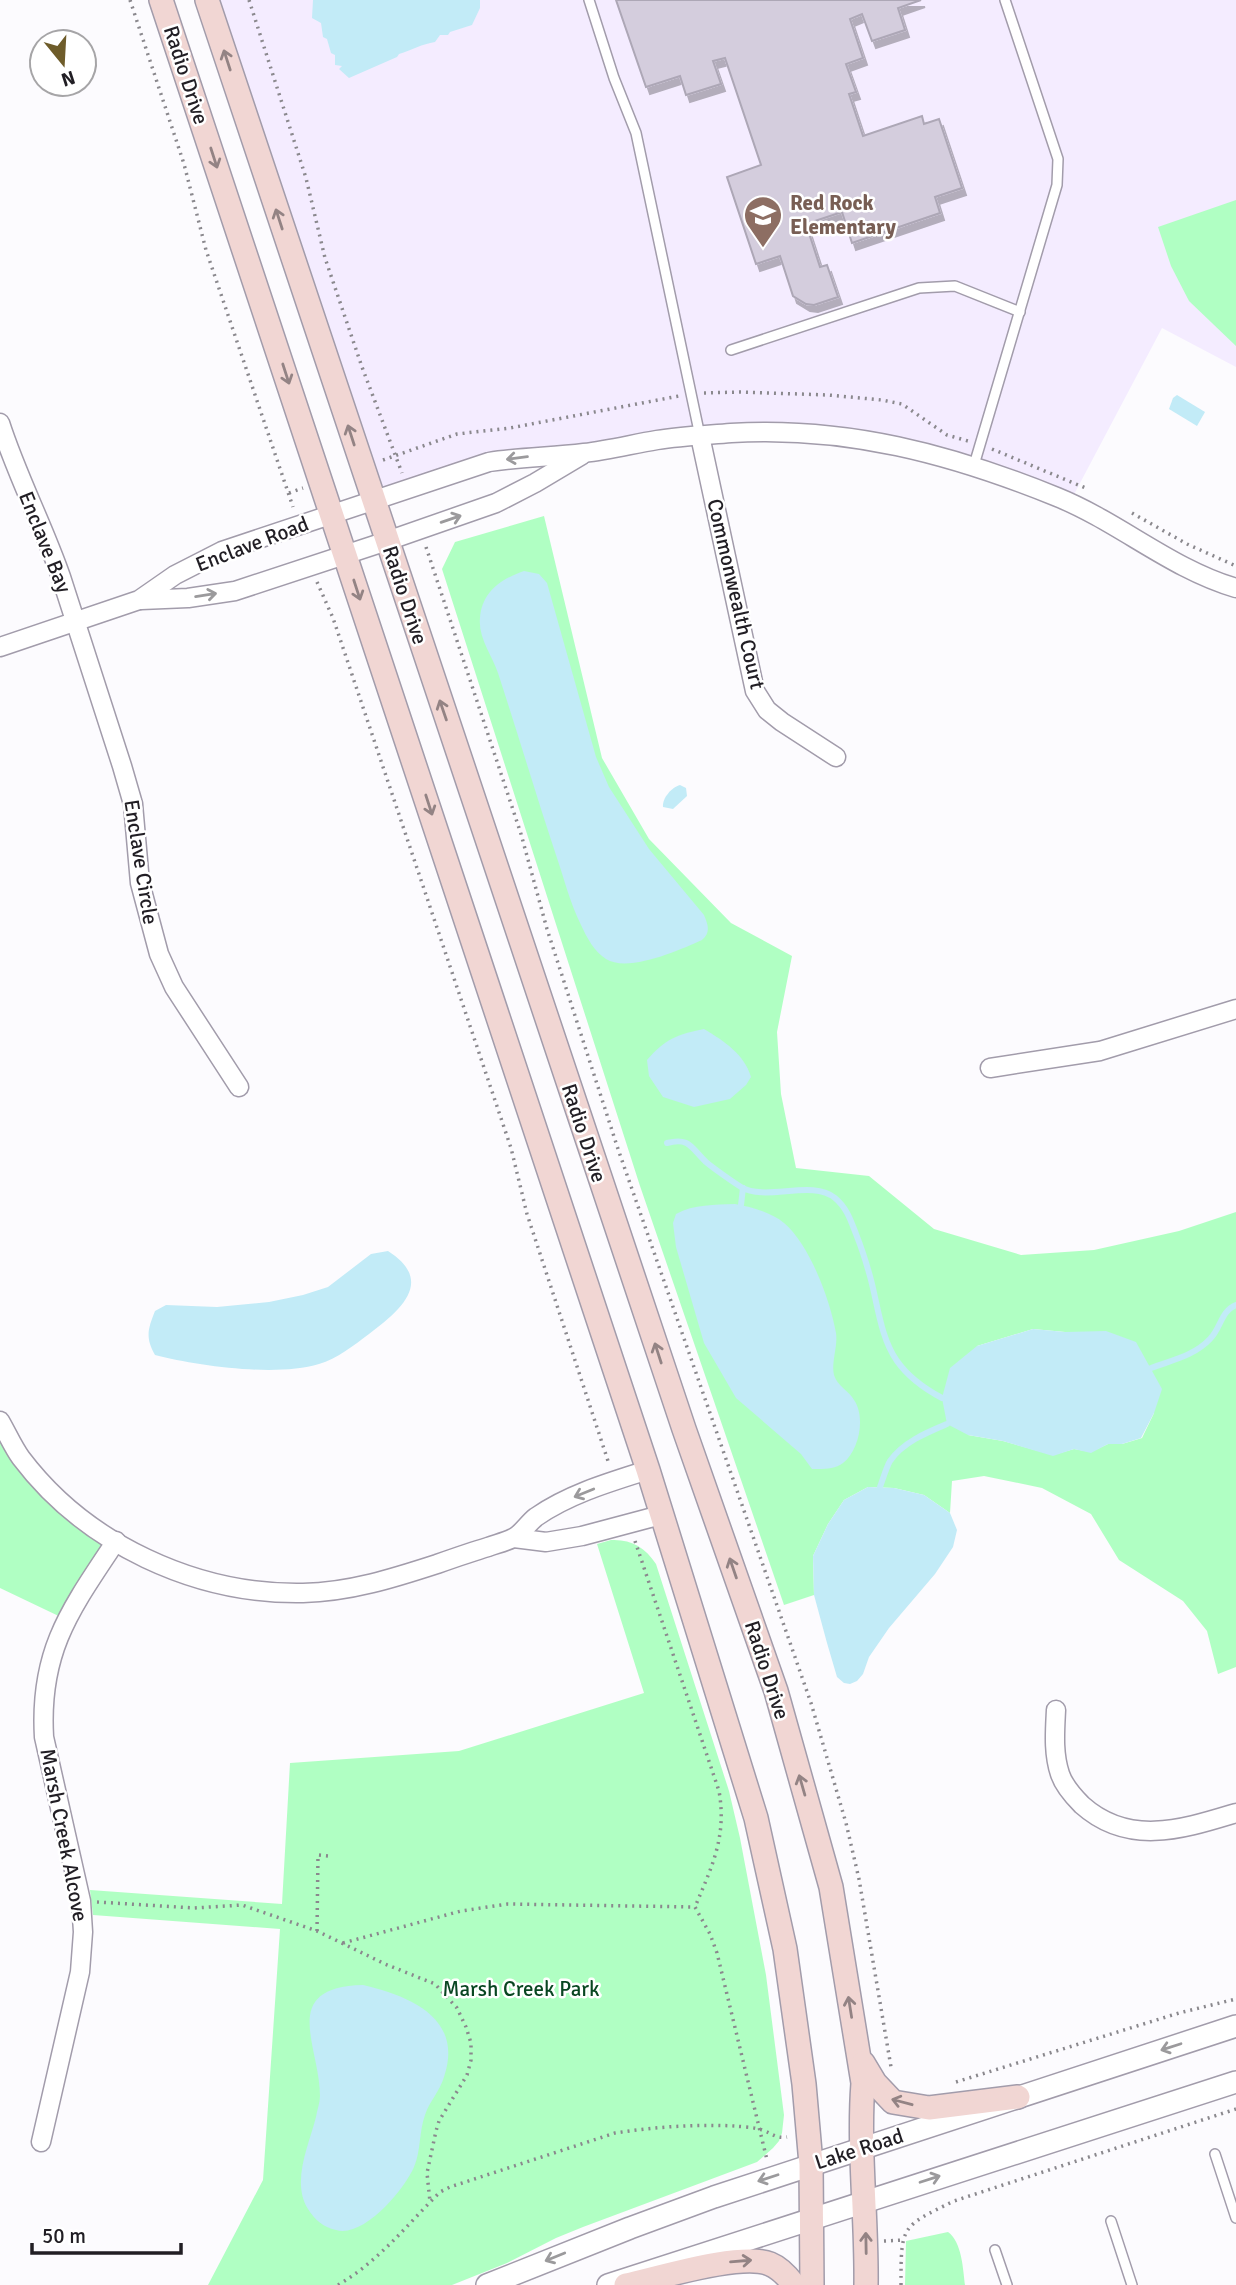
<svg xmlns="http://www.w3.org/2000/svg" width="1236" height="2285" font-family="Signika,sans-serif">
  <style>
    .built { fill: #f4ecff }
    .green { fill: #b0ffc3; fill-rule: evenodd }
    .water { fill: #c2ebf7 }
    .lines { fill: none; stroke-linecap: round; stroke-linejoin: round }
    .stream { stroke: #c2ebf7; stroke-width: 6 }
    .building { fill: #d4cddd; stroke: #ada7b6; stroke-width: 2; filter: url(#shadow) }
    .service-casing { stroke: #a29cab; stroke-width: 12 }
    .minor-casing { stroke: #a29cab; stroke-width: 21 }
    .tertiary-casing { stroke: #a29cab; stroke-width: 24 }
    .secondary-casing { stroke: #a29cab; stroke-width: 26 }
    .path { stroke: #8a888d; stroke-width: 3.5; stroke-dasharray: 2 5; stroke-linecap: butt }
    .service { stroke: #fff; stroke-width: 9 }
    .minor { stroke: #fff; stroke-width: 18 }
    .tertiary { stroke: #fff; stroke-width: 21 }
    .secondary { stroke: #f1d6d3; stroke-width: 23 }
    .oneway { stroke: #938384 }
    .oneway2 { stroke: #9b9a9c }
    .labels { text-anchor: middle; stroke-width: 5; stroke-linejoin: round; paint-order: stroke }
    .street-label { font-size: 21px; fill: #211e24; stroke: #fff }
    .education-label { font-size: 21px; font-weight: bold; fill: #785e54; stroke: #fff; text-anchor: start }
    .park-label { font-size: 21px; fill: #084621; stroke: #fff }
  </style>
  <defs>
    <filter id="shadow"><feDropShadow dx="4" dy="7" stdDeviation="0" flood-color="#0004"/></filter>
  </defs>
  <rect width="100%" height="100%" fill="#fcfbfe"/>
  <!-- built -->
  <polygon class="built" points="207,0 1236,0 1236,367 1162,328 1070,502 1016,480 823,434 520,457 373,499"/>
  <!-- green -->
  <g class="green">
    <polygon points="1236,200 1236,346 1189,301 1171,266 1158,227"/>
    <path d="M 544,516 L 602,758 L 649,839 L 731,923 L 792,956 L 777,1032 L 781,1094 L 796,1168 L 869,1176 L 934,1229 L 1021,1255 L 1094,1250 L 1179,1231 L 1236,1212 L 1236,1667 L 1218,1674 L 1207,1631 L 1183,1601 L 1119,1560 L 1091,1514 L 1042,1488 L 984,1476 L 952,1481 L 950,1513 L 924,1495 L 894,1488 L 868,1487 L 844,1500 L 828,1524 L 813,1556 L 814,1595 L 784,1605 L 640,1186 L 442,569 L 455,542 ZM 1033,1329 L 1065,1332 L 1154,1413 L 1142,1438 L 1122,1444 L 1108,1444 L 1091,1452 L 1074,1449 L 1053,1455 L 1003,1441 L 968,1435 L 977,1346 Z"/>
    <polygon points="0,1421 21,1457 116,1541 67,1620 0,1588"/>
    <path d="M 611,1540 C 631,1539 645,1547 656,1564 L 729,1791 L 740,1838 L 766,1975 L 784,2115 L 782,2133 L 779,2141 L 773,2148 L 757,2162 L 583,2227 L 556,2238 L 507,2263 L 452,2285 L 208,2285 L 263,2180 L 280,1929 L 93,1915 L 90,1890 L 282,1904 L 290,1763 L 459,1751 L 644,1693 L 597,1544 Z"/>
    <path d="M 948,2232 C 962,2242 963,2269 965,2285 L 905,2285 L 906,2241 Z"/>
  </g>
  <!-- water -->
  <g class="water">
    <path d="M 313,0 L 480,0 L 480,8 L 472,25 L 450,32 L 448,35 L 440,35 L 435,42 C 422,44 412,50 399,54 L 397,57 L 349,78 L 339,69 L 342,66 L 335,65 L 335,55 L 331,53 L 327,39 L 323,37 L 321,23 L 312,18 Z"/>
    <polygon points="1177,395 1205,412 1197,426 1169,409 1173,398"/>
    <path d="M 524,571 L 539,574 L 547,583 L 596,757 L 609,787 L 649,849 L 704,915 C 708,925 711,932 702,940 C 680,950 628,973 606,959 C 594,951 587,938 581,925 C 570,903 564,878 556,855 C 536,795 518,734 498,673 C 492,655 478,638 480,618 C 482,592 501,579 524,571 Z"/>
    <path d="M 680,785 L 686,788 L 687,796 L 673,809 L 663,807 C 662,798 672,787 680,785 Z"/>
    <path d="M 704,1029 C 724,1041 744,1054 751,1077 L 746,1085 L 730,1099 L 694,1107 L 663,1097 L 649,1076 L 647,1060 C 665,1039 678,1034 704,1029 Z"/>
    <path d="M 735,1204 C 751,1207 771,1212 784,1223 C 810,1245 830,1300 836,1333 C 838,1346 831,1363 834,1375 C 837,1386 849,1391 854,1400 C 866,1417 859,1451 843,1463 C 834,1470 822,1469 812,1469 L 801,1454 L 736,1398 L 704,1343 L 676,1247 L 673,1223 L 676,1214 C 694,1204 715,1205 735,1204 Z"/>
    <path d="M 388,1251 C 435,1281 401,1310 369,1334 C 354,1345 337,1359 319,1364 C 276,1377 198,1366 155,1355 C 145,1337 148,1329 155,1311 L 166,1305 L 217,1307 L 269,1302 L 303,1295 L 328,1287 L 371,1254 Z"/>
    <polygon points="1033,1329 1065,1332 1106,1331 1136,1342 1162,1389 1154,1413 1141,1438 1122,1444 1108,1444 1091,1453 1074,1449 1053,1456 1003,1441 968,1435 947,1424 942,1398 950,1368 977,1346"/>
    <polygon points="868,1487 894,1488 924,1495 950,1513 957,1530 953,1547 935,1574 889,1628 869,1657 863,1674 857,1681 850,1684 844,1683 837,1677 827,1643 814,1595 813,1556 828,1524 844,1500"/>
    <path d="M 363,1985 C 410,1996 464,2018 444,2077 C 440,2091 429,2102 425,2115 C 419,2131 421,2151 414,2167 C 404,2190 364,2238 336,2230 C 323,2227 315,2220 308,2209 C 291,2182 309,2145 316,2117 C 317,2110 320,2103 320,2096 C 320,2046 278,1987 363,1985 Z"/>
  </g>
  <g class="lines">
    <!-- stream -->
    <g class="stream">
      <path d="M 667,1143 C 690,1137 691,1148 706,1162 C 713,1168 733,1182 741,1187 C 766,1202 812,1179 835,1198 C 847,1208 851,1221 856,1234 C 862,1249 867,1265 871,1280 C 878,1307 881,1338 897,1361 C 909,1378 925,1389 942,1398"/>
      <polyline points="741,1205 743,1188"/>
      <path d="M 1151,1368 C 1172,1360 1194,1356 1210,1339 C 1221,1328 1221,1311 1236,1305"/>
      <path d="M 880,1487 C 883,1479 886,1468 890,1461 C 903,1442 928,1432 947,1424"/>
    </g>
  </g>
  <!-- building -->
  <polygon class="building" points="616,0 921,0 898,8 905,30 872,41 862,14 850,19 863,58 846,64 856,92 849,94 863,136 922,116 924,124 939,119 962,188 935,197 940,213 852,243 842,212 806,224 820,267 827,265 838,297 814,305 806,304 793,296 780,256 756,264 727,177 761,165 725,58 713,61 721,84 686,95 680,76 646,87"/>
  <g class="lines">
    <defs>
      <g id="service">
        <polyline points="589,0 614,78 636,133 700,436"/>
        <polyline points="731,350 919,288 955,286 1020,312"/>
        <polyline points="974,465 1057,185 1058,159 1005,0"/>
        <polyline points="1215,2154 1236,2218"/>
        <polyline points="1111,2221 1132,2285"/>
        <polyline points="995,2250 1007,2285"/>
      </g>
      <g id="minor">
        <path d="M 0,423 C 17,476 43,525 61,577 L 122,766 L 133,804 L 140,883 L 159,954 L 174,987 L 239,1087"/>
        <polyline points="700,436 755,691 767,710 782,722 836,757"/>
        <polyline points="141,600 188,598 235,591 387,541 496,503 535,483 582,455"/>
        <path d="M 0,647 L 139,600 L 175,575 L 222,551 L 489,462 C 521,457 552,457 584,453 C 609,450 633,444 657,440 C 681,436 707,435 731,433 C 846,426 951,454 1057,497 C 1119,522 1171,569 1236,588"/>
        <polyline points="990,1068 1100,1051 1236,1009"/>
        <path d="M 0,1421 C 7,1433 13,1447 21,1458 C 86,1544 196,1595 303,1593 C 350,1592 394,1578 437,1564 C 454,1558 471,1552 488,1547 C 496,1544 505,1542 513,1538 C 522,1534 528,1523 536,1517 C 569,1494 610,1482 648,1470"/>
        <polyline points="514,1538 546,1542 582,1536 661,1515"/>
        <path d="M 1056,1710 C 1055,1731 1053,1753 1060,1774 C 1064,1786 1073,1796 1082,1805 C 1129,1847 1183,1829 1236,1813"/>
        <path d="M 41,2142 L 80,1972 L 83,1932 L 81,1901 L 44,1737 C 39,1651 70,1610 116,1541"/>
      </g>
      <g id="tertiary">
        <polyline points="487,2285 630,2228 714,2197 1236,2026"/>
        <polyline points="608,2285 1236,2082"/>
      </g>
      <g id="secondary">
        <polyline points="161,0 648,1470 756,1818 785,1949 804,2084 811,2164 812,2285"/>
        <path d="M 207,0 L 684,1429 L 776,1691 L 831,1887 L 863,2083 C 858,2150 867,2218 866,2285"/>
        <polyline points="863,2063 875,2083 893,2102 929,2108 1018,2097"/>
        <path d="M 626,2285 C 659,2278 741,2252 770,2264 C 780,2268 788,2277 794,2285"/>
      </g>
    </defs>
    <!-- service casing -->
    <use href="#service" class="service-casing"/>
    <!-- minor casing -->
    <use href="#minor" class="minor-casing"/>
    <!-- tertiary casing -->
    <use href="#tertiary" class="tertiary-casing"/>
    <!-- secondary casing -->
    <use href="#secondary" class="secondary-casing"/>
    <!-- path -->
    <g class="path">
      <polyline points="130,0 184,164 206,250 293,507"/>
      <polyline points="249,0 306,178 325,258 362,367 402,473"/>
      <polyline points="704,393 740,392 828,395 882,400 902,404 947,435 968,441"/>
      <polyline points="992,449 1088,489"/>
      <polyline points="383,460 457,434 510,428 679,396"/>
      <polyline points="289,493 303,488"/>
      <polyline points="1132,513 1187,544 1236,566"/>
      <polyline points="426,547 521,834 547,929 618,1149 811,1703 846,1823 859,1879 891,2067"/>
      <polyline points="317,582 333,618 511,1148 527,1214 609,1464"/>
      <path d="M 635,1541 L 719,1791 C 727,1837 712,1866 695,1907"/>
      <polyline points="97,1902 194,1908 242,1905 317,1931 385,1964 435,1984 457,2008 466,2027 471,2043 471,2060 467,2075 439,2121 436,2131 427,2173 430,2202"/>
      <polyline points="317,1931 318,1855 329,1856"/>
      <polyline points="343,1943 461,1911 508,1904 695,1907 710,1934 717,1953 767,2160"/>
      <polyline points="956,2082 1179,2013 1236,1999"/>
      <polyline points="884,2241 903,2240"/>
      <path d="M 338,2285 C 379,2261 407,2225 440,2192 L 450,2187 L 615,2133 C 654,2127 695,2124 735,2126 C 743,2127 754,2127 762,2130 C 772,2133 776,2139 787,2137"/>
      <path d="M 901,2285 C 901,2225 901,2227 954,2201 L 1236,2109"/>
    </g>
    <!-- service -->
    <use href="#service" class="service"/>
    <!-- minor -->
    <use href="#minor" class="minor"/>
    <!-- tertiary -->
    <use href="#tertiary" class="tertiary"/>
    <!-- secondary -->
    <use href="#secondary" class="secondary"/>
  </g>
  <!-- one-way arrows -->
  <defs><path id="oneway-shaft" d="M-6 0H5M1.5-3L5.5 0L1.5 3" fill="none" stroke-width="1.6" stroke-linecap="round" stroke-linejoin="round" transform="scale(1.75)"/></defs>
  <g class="oneway">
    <use href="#oneway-shaft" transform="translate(227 60) rotate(-108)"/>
    <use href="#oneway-shaft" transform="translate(214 158) rotate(72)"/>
    <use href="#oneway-shaft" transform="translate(279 219) rotate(-108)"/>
    <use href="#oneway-shaft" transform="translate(286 374) rotate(72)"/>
    <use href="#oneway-shaft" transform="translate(351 435) rotate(-108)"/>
    <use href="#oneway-shaft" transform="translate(357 590) rotate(72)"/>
    <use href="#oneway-shaft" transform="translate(443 710) rotate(-109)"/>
    <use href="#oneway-shaft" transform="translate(429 805) rotate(72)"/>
    <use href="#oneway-shaft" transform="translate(658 1353) rotate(-108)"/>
    <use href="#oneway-shaft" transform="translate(733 1568) rotate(-109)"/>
    <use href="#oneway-shaft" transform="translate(802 1785) rotate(-106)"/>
    <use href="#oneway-shaft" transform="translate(850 2007) rotate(-99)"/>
    <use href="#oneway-shaft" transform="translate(902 2102) rotate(-165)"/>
    <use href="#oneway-shaft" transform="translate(866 2243) rotate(-91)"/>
    <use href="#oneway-shaft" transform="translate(741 2261) rotate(-5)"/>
  </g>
  <g class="oneway2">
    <use href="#oneway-shaft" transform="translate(517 458) rotate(173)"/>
    <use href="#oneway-shaft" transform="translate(451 519) rotate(-19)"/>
    <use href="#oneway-shaft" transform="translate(206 595) rotate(-9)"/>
    <use href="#oneway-shaft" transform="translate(584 1493) rotate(158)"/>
    <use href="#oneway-shaft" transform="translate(1171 2047) rotate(162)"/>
    <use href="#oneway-shaft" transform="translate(768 2178) rotate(162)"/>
    <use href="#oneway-shaft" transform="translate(930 2179) rotate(-18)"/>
    <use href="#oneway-shaft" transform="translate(555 2257) rotate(158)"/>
  </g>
  <!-- icons -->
  <defs>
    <symbol id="school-pin" viewBox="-11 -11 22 30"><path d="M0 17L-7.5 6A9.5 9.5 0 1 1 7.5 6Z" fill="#8d6e63" stroke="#fff"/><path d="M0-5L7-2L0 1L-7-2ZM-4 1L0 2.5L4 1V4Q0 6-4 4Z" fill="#fff"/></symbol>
  </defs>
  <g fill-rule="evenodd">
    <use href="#school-pin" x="741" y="193" width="44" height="60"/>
  </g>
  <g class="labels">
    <!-- street labels -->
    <g class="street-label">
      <text transform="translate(186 75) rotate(72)" y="7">Radio Drive</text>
      <text transform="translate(45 542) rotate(68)" y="7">Enclave Bay</text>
      <text transform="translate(252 544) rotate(-21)" y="7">Enclave Road</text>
      <text transform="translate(736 594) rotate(77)" y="7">Commonwealth Court</text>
      <text transform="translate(405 595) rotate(72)" y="7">Radio Drive</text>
      <text transform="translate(141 862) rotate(81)" y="7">Enclave Circle</text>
      <text transform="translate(584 1133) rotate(72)" y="7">Radio Drive</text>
      <text transform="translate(767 1670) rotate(72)" y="7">Radio Drive</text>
      <text transform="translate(64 1835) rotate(79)" y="7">Marsh Creek Alcove</text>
      <text transform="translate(859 2149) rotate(-18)" y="7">Lake Road</text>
    </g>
    <!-- education labels -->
    <g class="education-label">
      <text x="790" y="210">Red Rock<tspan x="790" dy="24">Elementary</tspan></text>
    </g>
    <!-- park labels -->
    <g class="park-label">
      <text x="521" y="1996">Marsh Creek Park</text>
    </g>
  </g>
  <!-- north arrow -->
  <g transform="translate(63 63) rotate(162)"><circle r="33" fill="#ffffff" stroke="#a6a5a7" stroke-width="2"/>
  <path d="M0-5L12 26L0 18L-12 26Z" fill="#6e5c2a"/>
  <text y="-10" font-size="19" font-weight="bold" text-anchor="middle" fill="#211e24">N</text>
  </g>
  <!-- scale -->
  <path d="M32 2243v10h149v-10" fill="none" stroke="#211e24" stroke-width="3.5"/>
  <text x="42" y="2243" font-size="21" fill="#211e24" stroke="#ffffff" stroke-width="5" paint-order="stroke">50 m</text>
</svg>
